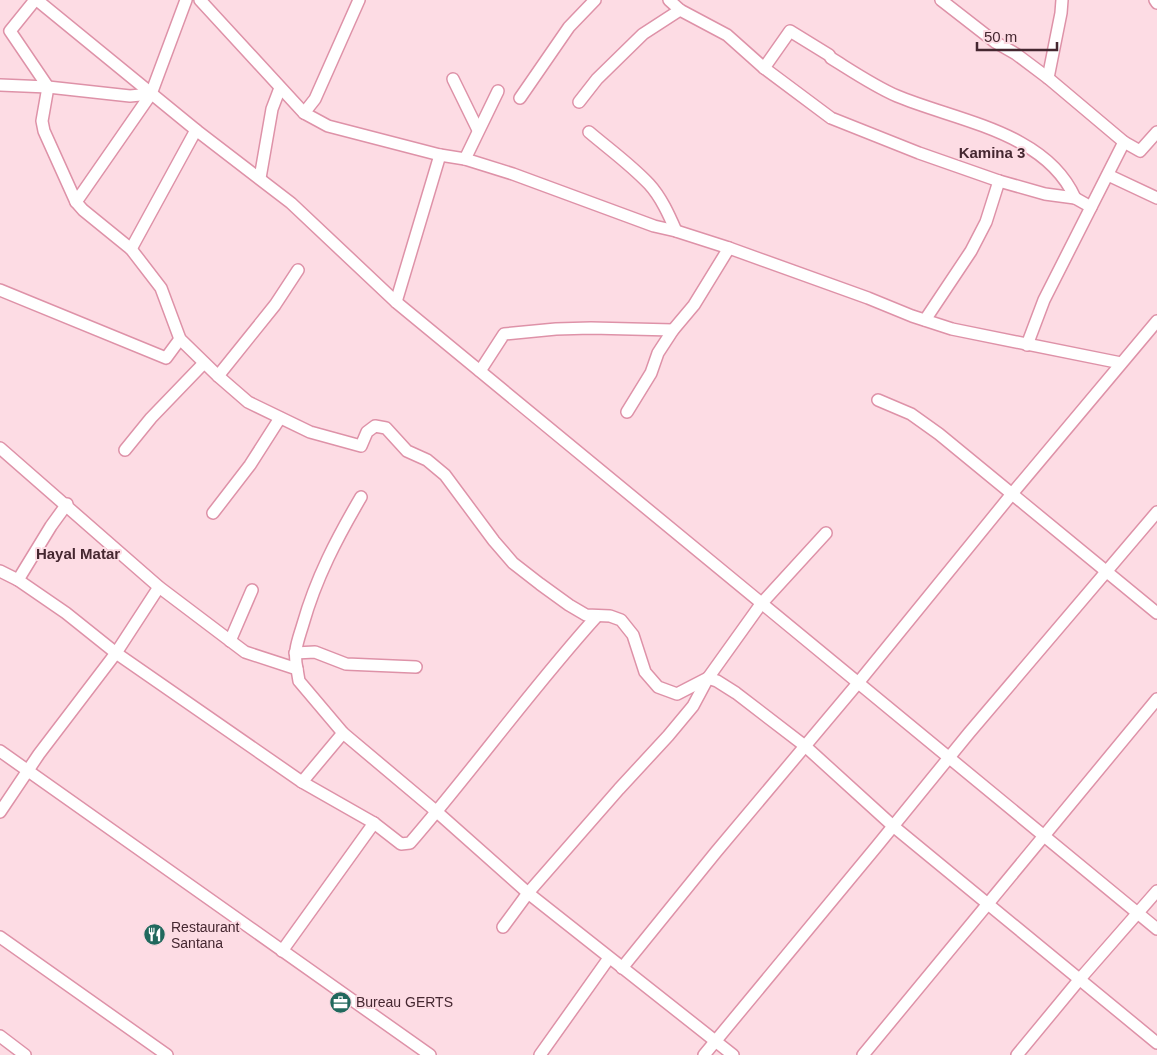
<svg xmlns="http://www.w3.org/2000/svg" width="1157" height="1055" font-family="Helvetica,sans-serif">
  <style>
    .lines { fill: none; stroke-linecap: round; stroke-linejoin: round }
    .minor-casing { stroke: #de92a8; stroke-width: 14 }
    .minor { stroke: #fff; stroke-width: 11 }
    .labels { text-anchor: middle; stroke-width: 4; stroke-linejoin: round; paint-order: stroke }
    .poi-label { font-size: 14px; fill: #452730; stroke: #fddce4; text-anchor: start }
    .neighbourhood-label { font-size: 15px; font-weight: bold; fill: #452730; stroke: #fddce4 }
  </style>
  <rect width="100%" height="100%" fill="#fddce4"/>
  <g class="lines">
    <defs>
      <g id="minor">
        <polyline points="35,0 10,31 48,87 42,121 44,131 76,202 83,210 131,249 161,288 180,339 218,376 248,402 310,432 361,446 367,432 375,426 386,428 407,451 427,460 445,475 494,541 513,563 540,584 569,605 586,615 610,616 621,620 633,635 645,672 658,687 677,694 708,678 717,681 736,693 805,746 893,826 1157,1043"/>
        <polyline points="37,0 196,130 291,203 396,302 1157,929"/>
        <polyline points="200,0 304,113 328,126 440,155 465,159 513,174 654,226 676,231 729,248 868,298 912,316 952,329 1121,363"/>
        <polyline points="669,0 680,10 727,35 764,68 831,118 919,153 999,181 1045,194 1075,198 1091,207"/>
        <polyline points="941,0 995,42 1016,54 1048,78 1124,142 1140,151 1157,132"/>
        <polyline points="1155,0 1157,3"/>
        <path d="M 764,68 L 790,31 L 829,55 L 831,58 C 852,71 874,86 897,96 C 957,121 1046,132 1075,198"/>
        <polyline points="1048,78 1061,13 1062,0"/>
        <polyline points="453,79 478,130"/>
        <polyline points="0,85 48,87 130,96 151,94"/>
        <polyline points="520,98 569,27 595,0"/>
        <polyline points="579,102 597,79 643,34 680,10"/>
        <polyline points="304,113 315,99 359,0"/>
        <path d="M 589,132 C 609,149 630,164 649,184 C 661,197 669,215 676,231"/>
        <polyline points="465,159 498,91"/>
        <polyline points="1108,175 1157,198"/>
        <polyline points="260,178 272,109 280,88"/>
        <polyline points="76,202 151,94 186,0"/>
        <polyline points="131,249 196,130"/>
        <polyline points="0,290 166,358 180,339"/>
        <polyline points="396,302 440,155"/>
        <polyline points="925,320 971,251 986,222 999,181"/>
        <polyline points="1027,345 1044,300 1124,142"/>
        <polyline points="480,371 504,334 556,329 591,328 673,330"/>
        <polyline points="218,376 275,305 298,270"/>
        <polyline points="878,400 911,414 939,434 1157,613"/>
        <polyline points="627,412 651,373 658,353 673,330 694,305 729,248"/>
        <polyline points="0,448 159,587 245,652 297,669 299,681 343,733 437,812 528,893 733,1055"/>
        <polyline points="125,450 151,418 204,363"/>
        <polyline points="213,513 250,465 280,418"/>
        <path d="M 0,571 L 18,580 L 66,613 L 116,653 L 302,782 L 374,823 L 401,844 L 410,843 C 474,769 531,689 597,616"/>
        <polyline points="18,580 51,526 67,504"/>
        <polyline points="230,641 252,590"/>
        <polyline points="295,653 315,652 346,664 416,667"/>
        <path d="M 297,669 C 293,651 298,641 303,624 C 316,578 337,538 361,497"/>
        <polyline points="0,751 430,1055"/>
        <polyline points="302,782 343,733"/>
        <polyline points="0,812 39,754 116,653 159,587"/>
        <polyline points="503,927 528,893 619,789 668,736 693,706 708,678 761,604 826,533"/>
        <polyline points="0,937 167,1055"/>
        <polyline points="282,951 374,823"/>
        <polyline points="622,968 716,852 858,683 1011,495 1157,321"/>
        <polyline points="0,1036 25,1055"/>
        <polyline points="540,1055 609,958"/>
        <polyline points="704,1055 877,846 969,733 1157,512"/>
        <polyline points="863,1055 1157,699"/>
        <polyline points="1017,1055 1079,980 1157,891"/>
      </g>
    </defs>
    <!-- minor casing -->
    <use href="#minor" class="minor-casing"/>
    <!-- minor -->
    <use href="#minor" class="minor"/>
  </g>
  <!-- icons -->
  <defs>
    <symbol id="restaurant-disc" viewBox="-11 -11 22 22"><circle r="9.5" fill="#21685d" stroke="#fddce4"/><path d="M-5-6h1v4h1v-4h1v4h1v-4h1v5L-1.5 .5V6h-2V.5L-5-1ZM5-6V6H3V1.5H1.5Q1.5-4 5-6Z" fill="#fff"/></symbol>
    <symbol id="office-disc" viewBox="-11 -11 22 22"><circle r="9.5" fill="#21685d" stroke="#fddce4"/><path d="M-6-3h4V-5.5h4V-3h4V5H-6ZM-1-4.5V-3h2v-1.5ZM-6 0V1H6V0Z" fill="#fff"/></symbol>
  </defs>
  <g fill-rule="evenodd">
    <use href="#restaurant-disc" x="142" y="922" width="25" height="25"/>
    <use href="#office-disc" x="328" y="990" width="25" height="25"/>
  </g>
  <g class="labels">
    <!-- poi labels -->
    <g class="poi-label">
      <text x="171" y="932">Restaurant<tspan x="171" dy="16">Santana</tspan></text>
      <text x="356" y="1007">Bureau GERTS</text>
    </g>
    <!-- neighbourhood labels -->
    <g class="neighbourhood-label">
      <text x="992" y="158">Kamina 3</text>
      <text x="78" y="559">Hayal Matar</text>
    </g>
  </g>
  <!-- scale -->
  <path d="M977 42v8h80v-8" fill="none" stroke="#452730" stroke-width="2.5"/>
  <text x="984" y="42" font-size="15" fill="#452730" stroke="#fddce4" stroke-width="4" paint-order="stroke">50 m</text>
</svg>
